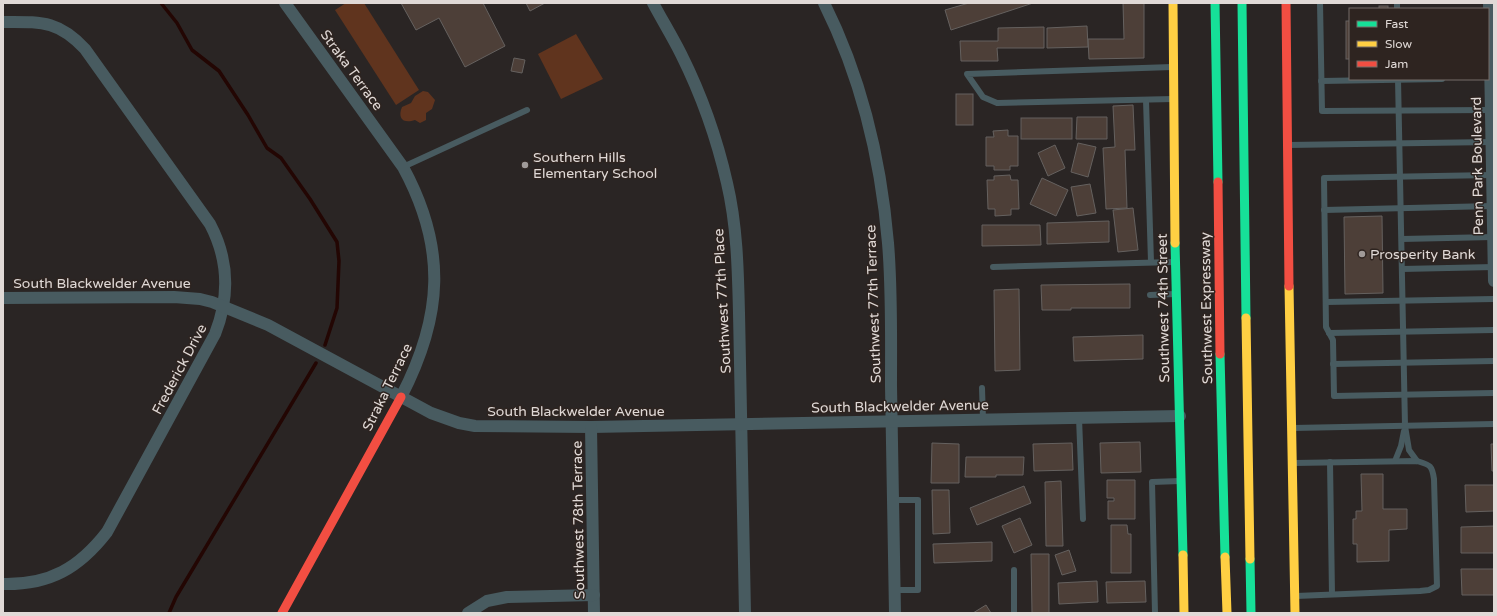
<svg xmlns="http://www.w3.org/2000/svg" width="1497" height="616" font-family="'Varela Round',sans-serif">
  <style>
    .green { fill: #60341e }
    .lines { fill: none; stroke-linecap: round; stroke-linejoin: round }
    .stream { stroke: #230603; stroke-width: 3.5 }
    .building { fill: #4d3f38; stroke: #65615f }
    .lane { stroke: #485b60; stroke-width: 6 }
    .street { stroke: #485b60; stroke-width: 12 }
    .fast { stroke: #16e098; stroke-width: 9 }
    .slow { stroke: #ffcf43; stroke-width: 9 }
    .jam { stroke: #f24e42; stroke-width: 9 }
    .poi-dot { fill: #a09a98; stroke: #2e2420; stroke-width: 1.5 }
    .labels { text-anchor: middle; stroke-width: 3; stroke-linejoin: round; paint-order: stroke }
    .street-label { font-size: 14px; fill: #e0d9d6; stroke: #2e2420 }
    .poi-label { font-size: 14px; fill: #e0d9d6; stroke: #2e2420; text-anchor: start }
  </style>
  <rect width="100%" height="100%" fill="#2a2524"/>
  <!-- green -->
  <g class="green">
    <polygon points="346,3 364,3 419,90 396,105 335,10"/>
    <polygon points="576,34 603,79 561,99 538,54"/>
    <path d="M 423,91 L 428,92 L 435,100 L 432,109 L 426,113 L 426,120 L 420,123 L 415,120 C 404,124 397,119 402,107 L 411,103 L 415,96 Z"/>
  </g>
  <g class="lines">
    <!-- stream -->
    <g class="stream">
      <polyline points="161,3 177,23 192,50 219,71 248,115 267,148 281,158 310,199 337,242 339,261 337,308 325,345"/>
      <polyline points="169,613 176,597 316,363"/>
    </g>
  </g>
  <!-- building -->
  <g class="building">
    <polygon points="401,3 483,3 505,46 465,67 439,18 416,30"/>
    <polygon points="526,3 545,3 530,11"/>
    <polygon points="969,3 1033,3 951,30 945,10"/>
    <polygon points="1123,3 1144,3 1144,58 1089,59 1088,39 1124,39"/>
    <rect x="1379" y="6" width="9" height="3"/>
    <rect x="1346" y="21" width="4" height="38"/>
    <polygon points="1087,26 1088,47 1047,48 1047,28"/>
    <polygon points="1044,27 1044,48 997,48 998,61 961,61 960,41 998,41 998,28"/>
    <polygon points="514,58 525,60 522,73 511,71"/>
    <rect x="956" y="94" width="17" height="31"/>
    <polygon points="1133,105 1135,150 1125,150 1127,208 1106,209 1103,148 1115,147 1113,106"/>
    <polygon points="1077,117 1107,117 1107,139 1076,139"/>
    <rect x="1021" y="118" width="51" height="21"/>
    <polygon points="1008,130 1008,136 1018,136 1018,166 1010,166 1010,170 994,170 994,166 986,166 986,137 994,137 993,131"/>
    <polygon points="1078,143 1096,147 1088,177 1071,172"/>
    <polygon points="1055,145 1065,168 1048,176 1038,153"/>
    <polygon points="1010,175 1011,180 1018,180 1019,209 1011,209 1011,215 995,216 995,209 988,209 987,180 994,180 994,176"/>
    <polygon points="1042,178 1068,190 1056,216 1030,204"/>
    <polygon points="1090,184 1096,213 1077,216 1071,187"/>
    <polygon points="1133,208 1138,250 1118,252 1113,210"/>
    <polygon points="1382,216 1383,293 1345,294 1344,217"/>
    <polygon points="1109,221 1109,242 1047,244 1047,223"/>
    <polygon points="982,225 1040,225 1041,245 982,246"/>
    <polygon points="1130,284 1130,308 1071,308 1071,310 1042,310 1041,285"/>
    <polygon points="1019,289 1020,370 995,371 994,290"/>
    <polygon points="1143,335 1143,359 1074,361 1073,337"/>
    <polygon points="1140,442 1141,472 1101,473 1100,443"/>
    <polygon points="932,443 959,444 959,483 931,483"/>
    <polygon points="1072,443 1073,470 1034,471 1033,444"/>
    <polygon points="1491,444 1494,444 1494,471 1492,471"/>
    <polygon points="966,457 1024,457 1023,475 996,475 996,477 965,477"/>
    <polygon points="1361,474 1383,474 1383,509 1407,509 1407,529 1389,530 1389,561 1357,562 1357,544 1353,544 1353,519 1356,519 1356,511 1362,511"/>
    <polygon points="1107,480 1135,480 1135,519 1108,519 1108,501 1114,501 1114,498 1107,498"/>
    <polygon points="1061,481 1063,546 1046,546 1045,482"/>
    <polygon points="1465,485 1494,485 1494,511 1466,512"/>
    <polygon points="1024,486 1031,503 977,525 970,508"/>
    <polygon points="932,490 949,490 950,533 933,534"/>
    <polygon points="1020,518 1032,545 1014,553 1002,526"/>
    <polygon points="1111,525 1127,525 1128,534 1131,534 1131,573 1111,573"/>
    <polygon points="1494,526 1494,553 1461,553 1461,527"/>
    <polygon points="992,542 992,561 934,563 933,544"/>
    <polygon points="1069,550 1076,571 1062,575 1055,555"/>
    <polygon points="1031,554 1049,554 1049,613 1032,613"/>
    <polygon points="1461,569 1494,569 1494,595 1462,595"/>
    <polygon points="1097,581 1098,602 1059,604 1058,583"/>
    <polygon points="1145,581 1146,602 1107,603 1106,582"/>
    <polygon points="986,605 991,613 973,613"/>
  </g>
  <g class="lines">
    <!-- lane -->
    <g class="lane">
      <polyline points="1320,3 1322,111 1491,110"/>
      <polyline points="1397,3 1397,9"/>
      <polyline points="1172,67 967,74 983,97 997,103 1173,99"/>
      <polyline points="1398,79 1405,426 1409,450 1417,461"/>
      <polyline points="1321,81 1442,79"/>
      <polyline points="1146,100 1151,262"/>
      <polyline points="1288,145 1491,142"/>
      <polyline points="403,167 527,110"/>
      <polyline points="1492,175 1324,178 1326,327 1333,340 1334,396 1494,393"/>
      <polyline points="1324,210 1493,206"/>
      <polyline points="1402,239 1493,237"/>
      <polyline points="993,267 1174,262"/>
      <polyline points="1402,269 1494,267"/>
      <polyline points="1150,295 1175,294"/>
      <polyline points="1326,302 1494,299"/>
      <polyline points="1329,333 1494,330"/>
      <polyline points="1333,364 1494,361"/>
      <polyline points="982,388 983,419"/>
      <polyline points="1079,418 1083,519"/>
      <polyline points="1293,428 1494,424"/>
      <polyline points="1395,461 1401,446 1404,431"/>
      <polyline points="1330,462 1332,594"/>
      <path d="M 1294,463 L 1417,461 C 1430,465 1432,465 1434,479 L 1437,586 L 1429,590 L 1420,591 L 1296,596"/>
      <polyline points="893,500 918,500 918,590 895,590"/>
      <polyline points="1014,613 1014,570"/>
      <polyline points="1155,613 1152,482 1180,481"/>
    </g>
    <!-- street -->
    <g class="street">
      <path d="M 285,3 L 403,167 C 447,248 443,316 401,397"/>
      <path d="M 653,3 C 662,20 672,36 681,54 C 701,94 717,139 727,183 C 737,225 738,270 739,313 L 745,613"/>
      <path d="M 824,3 C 861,77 881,161 888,243 C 892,290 891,338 891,386 C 893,461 894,537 895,613"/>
      <polyline points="1489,3 1494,281"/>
      <path d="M 3,22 C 41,22 58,20 85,49 L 210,224 C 229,260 230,296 215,334 L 107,532 C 79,568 50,585 3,584"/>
      <polyline points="3,298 174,297 200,299 212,302 268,325 431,413 459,423 475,426 591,427 1180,416"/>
      <polyline points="591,427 594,613"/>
      <polyline points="468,613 487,601 507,597 594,595"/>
    </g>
    <!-- fast -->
    <g class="fast">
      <polyline points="1215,3 1218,182"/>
      <polyline points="1242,3 1246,318"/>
      <polyline points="1175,243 1183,555"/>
      <polyline points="1220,354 1225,557"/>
      <polyline points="1250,559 1251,613"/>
    </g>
    <!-- slow -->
    <g class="slow">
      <polyline points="1173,3 1175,243"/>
      <polyline points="1289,286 1295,613"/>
      <polyline points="1246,318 1250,559"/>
      <polyline points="1183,555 1184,613"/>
      <polyline points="1225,557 1227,613"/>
    </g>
    <!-- jam -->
    <g class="jam">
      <polyline points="1286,3 1289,286"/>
      <polyline points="1218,182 1220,354"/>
      <polyline points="282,613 401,397"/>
    </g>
  </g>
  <!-- markers -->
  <g class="poi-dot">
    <circle cx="525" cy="165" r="4"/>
    <circle cx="1362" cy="254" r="4"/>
  </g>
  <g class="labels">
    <!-- street labels -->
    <g class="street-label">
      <text transform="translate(352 70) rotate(54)" y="5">Straka Terrace</text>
      <text transform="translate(1477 166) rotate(-91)" y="5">Penn Park Boulevard</text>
      <text x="102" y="288">South Blackwelder Avenue</text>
      <text transform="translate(722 301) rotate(-93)" y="5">Southwest 77th Place</text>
      <text transform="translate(873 304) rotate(-92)" y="5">Southwest 77th Terrace</text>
      <text transform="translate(1163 308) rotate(-91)" y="5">Southwest 74th Street</text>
      <text transform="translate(1206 308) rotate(-91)" y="5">Southwest Expressway</text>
      <text transform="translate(179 369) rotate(-62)" y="5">Frederick Drive</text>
      <text transform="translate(387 387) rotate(-64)" y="5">Straka Terrace</text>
      <text transform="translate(900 406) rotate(-1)" y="5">South Blackwelder Avenue</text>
      <text x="576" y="416">South Blackwelder Avenue</text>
      <text transform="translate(578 520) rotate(-91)" y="5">Southwest 78th Terrace</text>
    </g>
    <!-- poi labels -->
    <g class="poi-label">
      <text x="533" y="162">Southern Hills<tspan x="533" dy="16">Elementary School</tspan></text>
      <text x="1370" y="259">Prosperity Bank</text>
    </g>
  </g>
  <!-- border -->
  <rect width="1497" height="616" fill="none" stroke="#e0d9d6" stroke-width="8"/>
  <!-- legend -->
  <rect x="1349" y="8" width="140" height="72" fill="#2e2420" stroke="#756c69"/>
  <rect x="1357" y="21" width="20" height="6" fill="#16e098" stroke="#756c69"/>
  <text x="1385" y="28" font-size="12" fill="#e0d9d6">Fast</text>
  <rect x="1357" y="41" width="20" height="6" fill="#ffcf43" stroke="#756c69"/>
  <text x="1385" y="48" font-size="12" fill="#e0d9d6">Slow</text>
  <rect x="1357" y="61" width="20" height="6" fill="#f24e42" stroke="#756c69"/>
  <text x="1385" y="68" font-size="12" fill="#e0d9d6">Jam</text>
</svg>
